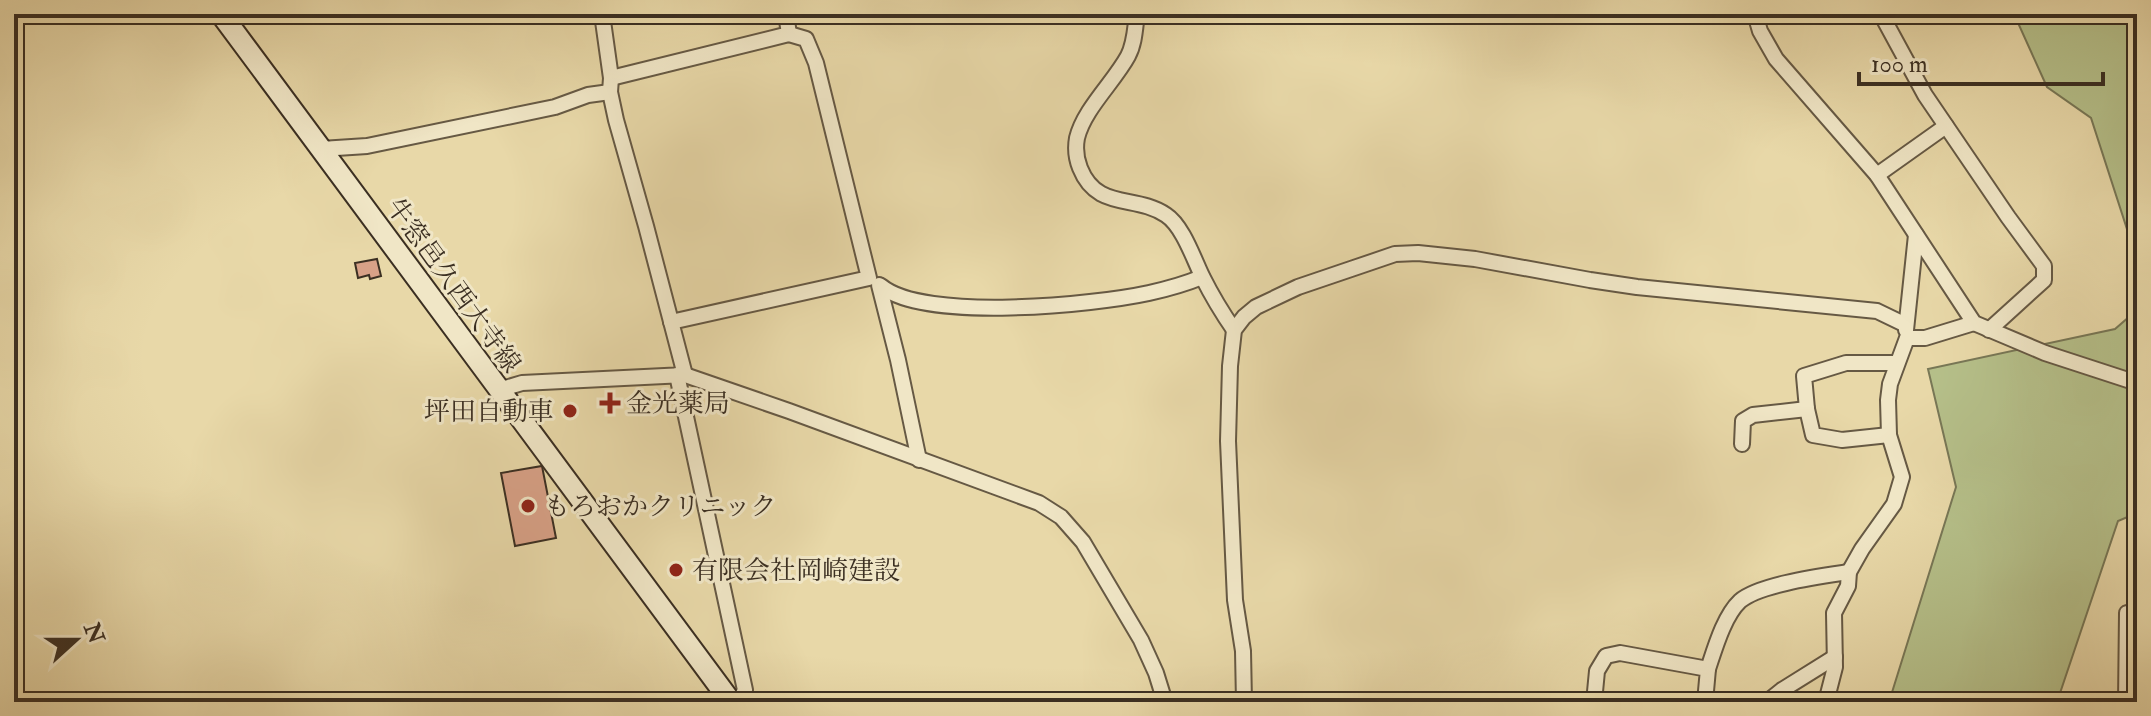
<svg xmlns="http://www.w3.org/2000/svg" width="2151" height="716" font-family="'IM FELL Double Pica','Noto Serif JP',serif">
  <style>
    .green { fill: #b5bf89; stroke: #787756; stroke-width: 2 }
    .building { fill: #d8a187; stroke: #3b2f22; stroke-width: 2 }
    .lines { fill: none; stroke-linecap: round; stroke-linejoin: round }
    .minor-casing { stroke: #665944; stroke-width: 18 }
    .secondary-casing { stroke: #3b2f22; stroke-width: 24 }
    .minor { stroke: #f0e6c6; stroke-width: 14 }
    .secondary { stroke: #f0e6c6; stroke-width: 20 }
    .poi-dot { fill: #8f2418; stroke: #f0e6c6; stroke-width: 3 }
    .labels { text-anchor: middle; stroke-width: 6; stroke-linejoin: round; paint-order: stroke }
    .street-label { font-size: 26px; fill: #3b2f22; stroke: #f0e6c6 }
    .poi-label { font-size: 26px; fill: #3b2f22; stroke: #f0e6c6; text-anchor: start }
  </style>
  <rect width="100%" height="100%" fill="#e8d8a8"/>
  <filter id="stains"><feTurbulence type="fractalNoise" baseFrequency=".0025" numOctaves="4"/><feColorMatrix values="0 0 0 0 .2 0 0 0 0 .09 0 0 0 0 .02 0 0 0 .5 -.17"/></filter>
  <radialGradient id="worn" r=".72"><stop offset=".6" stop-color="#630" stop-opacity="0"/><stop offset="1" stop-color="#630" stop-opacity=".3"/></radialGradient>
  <!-- green -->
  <g class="green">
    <polygon points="2014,14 2137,14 2137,260 2091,118 2047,87"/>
    <polygon points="2137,310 2137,513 2118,521 2057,702 1889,702 1956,487 1928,369 2115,329"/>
  </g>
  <!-- building -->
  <g class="building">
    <polygon points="377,259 381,276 370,279 369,275 358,278 355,263"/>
    <polygon points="542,466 556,538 515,546 501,473"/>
  </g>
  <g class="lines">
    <defs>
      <g id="minor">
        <path d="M 1137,14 C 1135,27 1135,43 1128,56 C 1114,82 1084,109 1077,138 C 1075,149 1076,158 1080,168 C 1097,211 1135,194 1166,215 C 1183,226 1194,260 1203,278 C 1212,296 1223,314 1234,330"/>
        <polyline points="1755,14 1760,31 1776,59 1877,175 1974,323 2045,353 2137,383"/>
        <polyline points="1881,14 1925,95 2008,217 2044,266 2044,280 1989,330"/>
        <polyline points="611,78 789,34 786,14"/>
        <polyline points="321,149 367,146 555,107 588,95 610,92"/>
        <polyline points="1877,175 1946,126"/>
        <polyline points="879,285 898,360 919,460"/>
        <path d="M 881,286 C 924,322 1094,305 1149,293 C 1167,289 1185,284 1202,277"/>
        <polyline points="671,322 869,278 816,63 806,39 789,34"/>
        <polyline points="1906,330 1916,235"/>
        <polyline points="677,375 745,690 739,702"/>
        <polyline points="685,375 789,411 1039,503 1061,517 1083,542 1141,640 1156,673 1165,702"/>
        <polyline points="499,390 522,383 685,375 646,226 616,120 610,92 611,78 602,14"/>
        <polyline points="1889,435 1842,440 1813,435 1807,409 1804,376 1846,363 1896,363"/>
        <polyline points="1742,444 1743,421 1753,415 1807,409"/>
        <path d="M 1708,669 C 1715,648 1724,616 1740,601 C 1760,584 1823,576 1849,572"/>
        <polyline points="1244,702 1243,651 1235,600 1228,441 1230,366 1234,330 1244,317 1256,307 1298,287 1351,269 1395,254 1418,253 1475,259 1590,280 1637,287 1877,311 1906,325"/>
        <polyline points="1594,702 1597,671 1606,656 1620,653 1708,669 1705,702"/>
        <polyline points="1767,702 1782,690 1835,657"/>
        <polyline points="1826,702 1835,667 1834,613 1848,586 1849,572 1862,549 1894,504 1902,477 1889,435 1888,400 1890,384 1907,338 1925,338 1974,323"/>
        <polyline points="2126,702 2127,613 2137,611"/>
      </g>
      <polyline id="secondary" points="221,14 731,702"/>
    </defs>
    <!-- minor casing -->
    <use href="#minor" class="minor-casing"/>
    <!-- secondary casing -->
    <use href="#secondary" class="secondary-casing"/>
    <!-- minor -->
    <use href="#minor" class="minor"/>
    <!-- secondary -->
    <use href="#secondary" class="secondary"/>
  </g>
  <!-- markers -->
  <g class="poi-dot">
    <path d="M606 391h8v8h8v8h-8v8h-8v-8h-8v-8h8z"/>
    <circle cx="570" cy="411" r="8"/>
    <circle cx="528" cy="506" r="8"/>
    <circle cx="676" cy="570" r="8"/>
  </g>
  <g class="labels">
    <!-- street labels -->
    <g class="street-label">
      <text transform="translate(454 285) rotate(54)" y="9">牛窓邑久西大寺線</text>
    </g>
    <!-- poi labels -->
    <g class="poi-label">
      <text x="626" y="412">金光薬局</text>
      <text x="554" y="420" text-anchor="end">坪田自動車</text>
      <text x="544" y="515">もろおかクリニック</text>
      <text x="692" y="579">有限会社岡崎建設</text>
    </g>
  </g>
  <!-- margin -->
  <rect width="2151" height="716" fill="none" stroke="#e8d8a8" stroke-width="48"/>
  <rect x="16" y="16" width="2119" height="684" fill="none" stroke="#3b2f22" stroke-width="4"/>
  <rect x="24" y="24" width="2103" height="668" fill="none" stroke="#3b2f22" stroke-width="2"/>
  <!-- north arrow -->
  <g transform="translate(76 640) rotate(69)" stroke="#f0e6c6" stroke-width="6" paint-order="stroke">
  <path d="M0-6L14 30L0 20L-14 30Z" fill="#3b2f22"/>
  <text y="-12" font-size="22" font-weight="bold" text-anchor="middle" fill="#3b2f22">N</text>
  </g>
  <!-- scale -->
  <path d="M1859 72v12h244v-12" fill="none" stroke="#3b2f22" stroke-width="4"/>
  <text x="1871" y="72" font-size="24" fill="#3b2f22" stroke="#f0e6c6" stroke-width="6" paint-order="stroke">100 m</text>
  <rect width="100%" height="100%" filter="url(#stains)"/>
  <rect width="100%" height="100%" fill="url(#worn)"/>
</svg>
